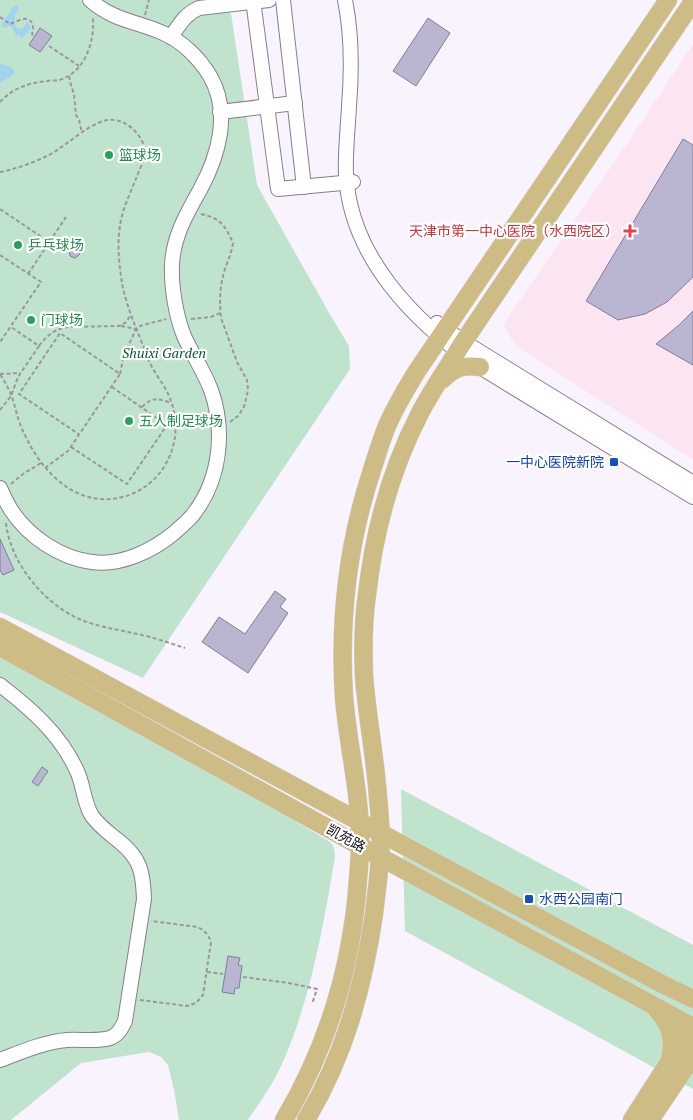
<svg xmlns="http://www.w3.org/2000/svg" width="693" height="1120" font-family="'PT Serif','Noto Sans SC',serif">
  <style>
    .medical { fill: #fbe5f3 }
    .green { fill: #c0e3ce }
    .water { fill: #a0d4ef }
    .building { fill: #bab5d1; stroke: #827d98 }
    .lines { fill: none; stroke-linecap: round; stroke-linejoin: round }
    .minor-casing { stroke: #8a7c94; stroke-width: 16 }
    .major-casing { stroke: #d4d3d5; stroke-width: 19 }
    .path { stroke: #9c96a0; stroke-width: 2; stroke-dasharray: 4 2.5; stroke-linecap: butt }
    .minor { stroke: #fff; stroke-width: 14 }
    .major { stroke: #cebc87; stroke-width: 18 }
    .leisure-dot { fill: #2e9e5b; stroke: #fff; stroke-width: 2 }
    .health-dot { fill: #e0444e; stroke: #fff; stroke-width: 2 }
    .transit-dot { fill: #1a4fb4; stroke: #fff; stroke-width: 2 }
    .labels { text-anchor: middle; stroke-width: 4.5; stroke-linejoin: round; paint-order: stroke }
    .leisure-label { font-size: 14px; fill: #27864d; stroke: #fff; text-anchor: start }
    .health-label { font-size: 14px; fill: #be3a42; stroke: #fff; text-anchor: end }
    .park-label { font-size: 14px; font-style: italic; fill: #165135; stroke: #fff }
    .transit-label { font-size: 14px; fill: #164399; stroke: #fff; text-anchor: end }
    .street-label { font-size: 14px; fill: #120c15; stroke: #fff }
  </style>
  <rect width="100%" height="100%" fill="#f9f3fe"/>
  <!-- medical -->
  <polygon class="medical" points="693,44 693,460 516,346 503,325 632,136"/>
  <!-- green -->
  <g class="green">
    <polygon points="0,0 229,0 257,185 328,311 349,346 350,369 143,678 0,612"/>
    <path d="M 0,654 L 217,774 L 330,842 C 334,846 335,851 335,857 C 323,927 311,999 282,1064 C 273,1084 260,1102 248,1120 L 179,1120 L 174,1090 L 168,1065 L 161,1057 L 149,1052 L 81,1063 L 11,1120 L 0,1120 Z"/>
    <polygon points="401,789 693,945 693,1089 405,931"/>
  </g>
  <!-- water -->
  <g class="water">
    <path d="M 17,5 L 19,10 C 13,15 14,21 16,28 L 19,29 L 23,28 L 27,22 L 31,26 C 30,30 25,37 21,38 L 19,35 L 16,36 L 16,35 L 11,26 L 9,26 L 5,28 L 1,26 L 14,6 Z"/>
    <polygon points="0,63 10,67 14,70 14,74 0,83"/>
  </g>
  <!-- building -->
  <g class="building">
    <polygon points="428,18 450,33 416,86 393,71"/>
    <polygon points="40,28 52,36 40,52 29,45"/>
    <polygon points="683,139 693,145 693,277 667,302 645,314 618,320 586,301"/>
    <polygon points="73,247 78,249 80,254 75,258 70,256 69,251"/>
    <polygon points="693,311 693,365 656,344 679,325"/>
    <polygon points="0,539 14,570 3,575 0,570"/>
    <polygon points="275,591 286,599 280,607 288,613 248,673 202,642 219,617 245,634"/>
    <polygon points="42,767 48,771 38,786 32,782"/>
    <polygon points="228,956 240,958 238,965 242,966 239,988 235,988 234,994 222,992"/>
  </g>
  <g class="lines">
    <defs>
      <g id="minor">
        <polyline points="253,0 278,189 353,182"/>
        <polyline points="283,0 304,187"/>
        <path d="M 345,0 C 352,35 352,70 349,106 C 348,128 345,152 346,174 C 350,257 415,323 480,367 L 693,497"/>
        <path d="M 171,37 C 179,25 185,14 199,8 L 269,0"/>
        <polyline points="220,112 295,103"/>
        <polyline points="437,323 464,342 693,483"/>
        <path d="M 0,488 C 3,495 7,503 11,510 C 29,537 60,558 92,562 C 121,566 152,551 174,533 C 181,526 190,520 195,512 C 221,477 225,429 211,390 C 204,371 192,354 184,336 C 176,316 171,287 172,265 C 173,237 187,213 200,190 C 219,155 231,112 210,76 C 200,59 182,41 163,33 C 136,21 114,21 90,0"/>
        <path d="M 0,685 C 30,708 60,734 76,769 C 84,784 83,802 92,816 C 100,827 109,833 120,842 C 141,859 143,873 144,899 L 125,1021 C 121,1029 118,1035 110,1038 C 97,1042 80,1039 67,1040 C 44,1042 21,1052 0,1060"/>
      </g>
      <g id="major">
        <path d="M 443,379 C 455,367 463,365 480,367"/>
        <polyline points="0,627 360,822 662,984 693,999"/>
        <polyline points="0,647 360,846 693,1027"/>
        <path d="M 657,1010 C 671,1024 675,1040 670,1059"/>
        <path d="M 683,1071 C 689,1056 693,1044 691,1028"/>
        <path d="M 284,1120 C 328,1046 352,965 358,880 C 359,868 360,856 360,845 C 361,795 348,747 344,697 C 339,620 348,543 372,470 C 377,455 381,440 387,426 C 395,407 406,389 417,371 L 668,0"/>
        <path d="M 306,1120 C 345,1055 363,987 374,914 C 376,895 379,876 380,857 C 382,837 380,817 378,797 C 375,756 367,716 364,676 C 363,649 363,621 367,595 C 374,532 391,469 420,413 C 432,390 447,369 460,347 L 692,3"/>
        <polyline points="632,1120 693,1025"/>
        <polyline points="650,1120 689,1062"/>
      </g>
    </defs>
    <!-- minor casing -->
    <use href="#minor" class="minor-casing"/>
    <!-- major casing -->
    <use href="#major" class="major-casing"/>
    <!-- path -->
    <g class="path">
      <polyline points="145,15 149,0"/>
      <path d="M 0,17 L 10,24 C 15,22 23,18 27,19 C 34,21 34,29 32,34 L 34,37"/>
      <polyline points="49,46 79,66"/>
      <polyline points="69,76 71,85 74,94 76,115 79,120 82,133"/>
      <path d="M 0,102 C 13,88 28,83 48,81 C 51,80 56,81 59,80 C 85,73 95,41 93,17"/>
      <path d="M 0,172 C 16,169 32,163 47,156 C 64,148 90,122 108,120 C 114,119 121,121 126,124 C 135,129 144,140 145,151 C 145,160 140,168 137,176 C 131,192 122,209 120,226 C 117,244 119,264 122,283 C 126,304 134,323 142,343 C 145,349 146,355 149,361 C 155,375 166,386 171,401 C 184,436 169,477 134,493 C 84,515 43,476 24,433 C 18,422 16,409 12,397 C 9,389 5,382 0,374"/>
      <polyline points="0,209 49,242"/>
      <path d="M 201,214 C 220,218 225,225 233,243 C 232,251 229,258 226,266 C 220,283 219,300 221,318 L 237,362 L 247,380 L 248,390 L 244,407 L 238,416 L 230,422"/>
      <polyline points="0,255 41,282 0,342"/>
      <polyline points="28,274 66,217"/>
      <polyline points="191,319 211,317 220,313"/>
      <polyline points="121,326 136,329"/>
      <path d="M 39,346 C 47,335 55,329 68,327 L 119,326 L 125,323 L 131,315"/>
      <polyline points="0,374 20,373"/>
      <polyline points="120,374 124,355 136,329 140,326 166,319"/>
      <path d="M 142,407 C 152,397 157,398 171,403"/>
      <polyline points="0,410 11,396 18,377 39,346 11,327"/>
      <polyline points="71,447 127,484 167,425 112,387"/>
      <polyline points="45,468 68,451 120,374 60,333 19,394 80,435"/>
      <polyline points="11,484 23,474 41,463"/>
      <path d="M 6,523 C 10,562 43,602 77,618 C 96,627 117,629 137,634 C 153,637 169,643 185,648"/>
      <polyline points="207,972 223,974"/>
      <polyline points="243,977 289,983 317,989 312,1004"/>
      <path d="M 140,1000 L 187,1006 L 196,1003 L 203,995 L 211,942 C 208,934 205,931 198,927 L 151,921"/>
    </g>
    <!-- minor -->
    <use href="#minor" class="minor"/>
    <!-- major -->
    <use href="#major" class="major"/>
  </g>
  <!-- markers -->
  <g class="leisure-dot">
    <circle cx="109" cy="155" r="5"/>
    <circle cx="18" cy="245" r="5"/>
    <circle cx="31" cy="320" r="5"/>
    <circle cx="129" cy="421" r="5"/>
  </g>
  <path class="health-dot" d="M627.5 223.5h5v5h5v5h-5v5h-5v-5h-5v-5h5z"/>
  <g class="transit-dot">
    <rect x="609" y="457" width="10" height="10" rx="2.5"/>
    <rect x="524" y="894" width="10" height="10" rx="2.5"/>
  </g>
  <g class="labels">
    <!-- leisure labels -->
    <g class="leisure-label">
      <text x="119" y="160">篮球场</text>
      <text x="28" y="250">乒乓球场</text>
      <text x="41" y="325">‌门球场‌</text>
      <text x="139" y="426">五人制足球场</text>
    </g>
    <!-- health labels -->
    <g class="health-label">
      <text x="619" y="236">天津市第一中心医院（水西院区）</text>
    </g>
    <!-- park labels -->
    <g class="park-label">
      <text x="164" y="358">Shuixi Garden</text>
    </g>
    <!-- transit labels -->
    <g class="transit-label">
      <text x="604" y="467">一中心医院新院</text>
      <text x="539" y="904" text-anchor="start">水西公园南门</text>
    </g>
    <!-- street labels -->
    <g class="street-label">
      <text transform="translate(346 838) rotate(29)" y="5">凯苑路</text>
    </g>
  </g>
</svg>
